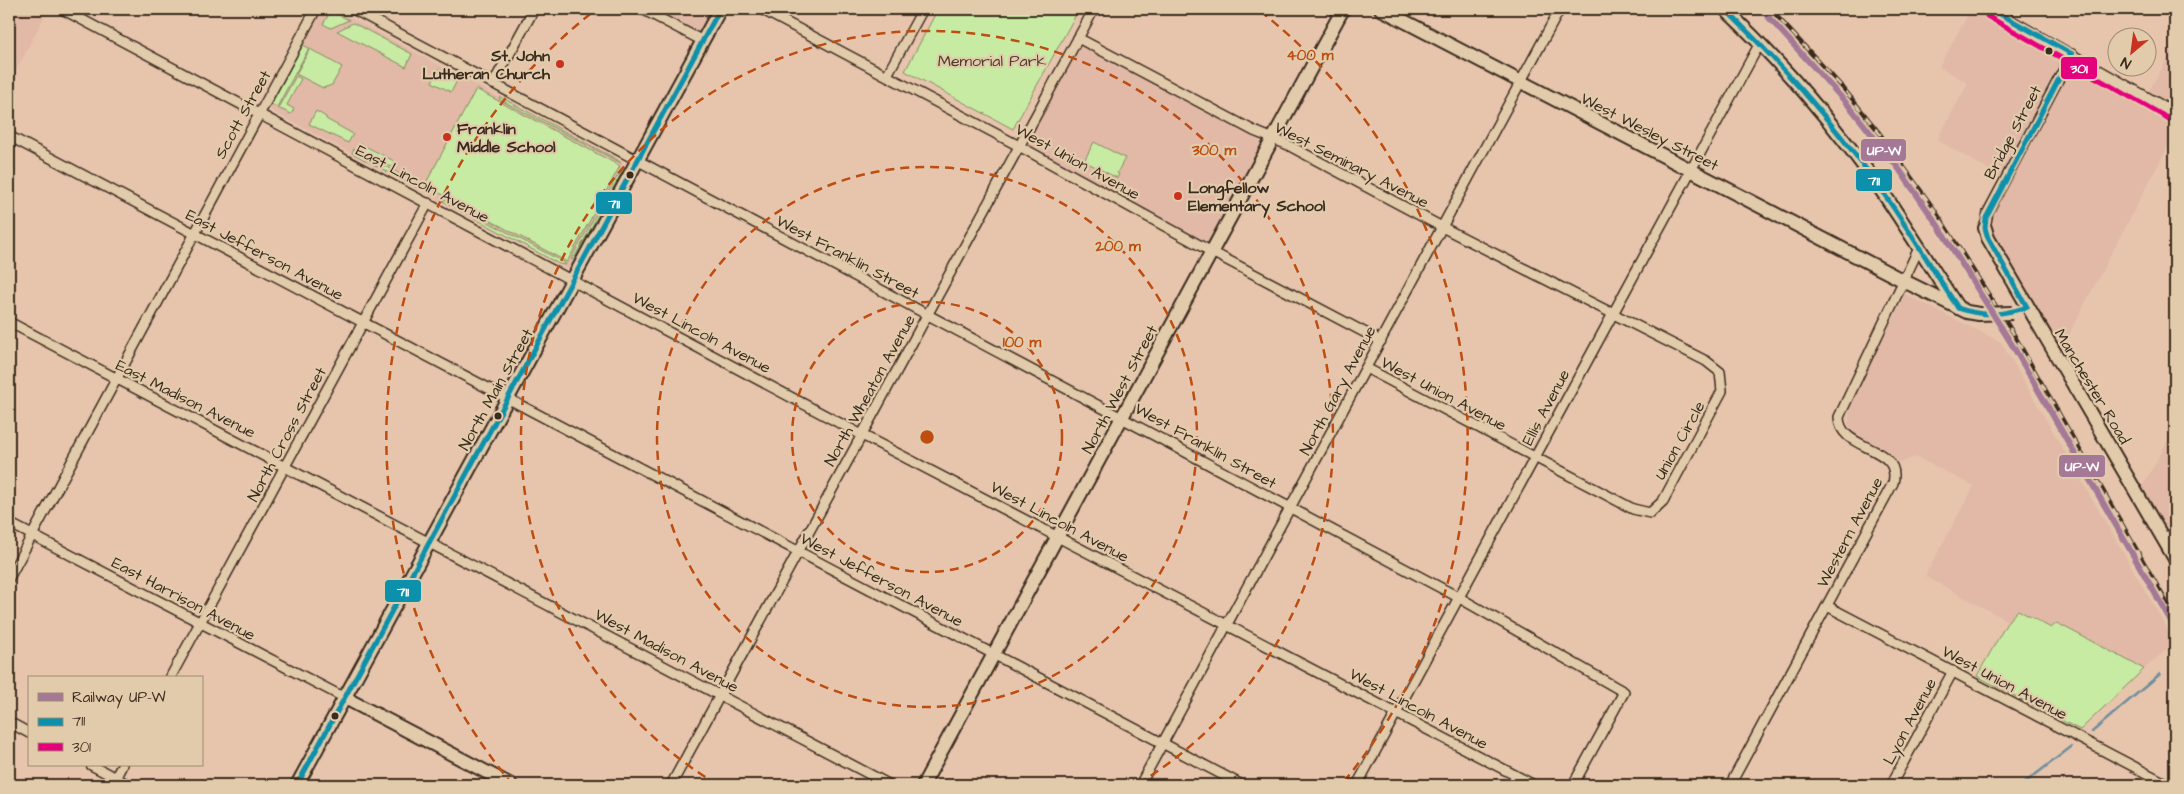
<svg xmlns="http://www.w3.org/2000/svg" width="2184" height="794" font-family="'Architects Daughter',sans-serif">
  <style>
    .built { fill: #e1b9a6 }
    .green { fill: #c8eba4; stroke: #828a61 }
    .lines { fill: none; stroke-linecap: round; stroke-linejoin: round }
    .stream { stroke: #6f8e9d; stroke-width: 2.5 }
    .street-casing { stroke: #3b2a1e; stroke-width: 12 }
    .secondary-casing { stroke: #3b2a1e; stroke-width: 16 }
    .street { stroke: #e2cbab; stroke-width: 9 }
    .secondary { stroke: #e2cbab; stroke-width: 12 }
    .rail-casing { stroke: #3b2a1e; stroke-width: 4.5 }
    .rail { stroke: #e2cbab; stroke-width: 2.5; stroke-dasharray: 8; stroke-linecap: butt }
    .secondary-bridge-casing { stroke: #3b2a1e; stroke-width: 16; stroke-linecap: butt }
    .secondary-bridge { stroke: #e2cbab; stroke-width: 12 }
    .bus-1-casing { stroke: #e2cbab; stroke-width: 9 }
    .bus-2-casing { stroke: #e2cbab; stroke-width: 9 }
    .bus-1 { stroke: #0c90ab; stroke-width: 5 }
    .bus-2 { stroke: #e5007d; stroke-width: 5 }
    .rail-1-casing { stroke: #e2cbab; stroke-width: 10 }
    .rail-1 { stroke: #a67897; stroke-width: 6 }
    .ring { fill: none; stroke: #bd4d10; stroke-width: 2.5; stroke-dasharray: 9 6 }
    .bus-dot { fill: #3b2a1e; stroke: #e2cbab; stroke-width: 2 }
    .poi-dot { fill: #c8321e; stroke: #e2cbab; stroke-width: 2 }
    .labels { text-anchor: middle; stroke-width: 4.5; stroke-linejoin: round; paint-order: stroke }
    .poi-label { font-size: 16px; font-weight: bold; fill: #3b2a1e; stroke: #e2cbab; text-anchor: start }
    .park-label { font-size: 16px; fill: #493d2b; stroke: #e2cbab }
    .street-label { font-size: 16px; fill: #3b2a1e; stroke: #e2cbab }
    .centre { fill: #bd4d10; stroke: #e2cbab; stroke-width: 2.5 }
    .ring-label { font-size: 15px; text-anchor: middle; font-weight: bold; fill: #bd4d10; stroke: #e2cbab; stroke-width: 4.5; stroke-linejoin: round; paint-order: stroke }
    .line-badge { stroke: #e2cbab; stroke-width: 2 }
    .badge-label { font-size: 14px; text-anchor: middle; font-weight: bold; fill: #fff }
  </style>
  <rect width="100%" height="100%" fill="#e7c5ad"/>
  <filter id="ink" filterUnits="userSpaceOnUse"><feTurbulence type="fractalNoise" baseFrequency=".02" numOctaves="2"/><feDisplacementMap in="SourceGraphic" scale="10" xChannelSelector="R" yChannelSelector="G"/><feConvolveMatrix kernelMatrix="1 2 1 2 8 2 1 2 1" color-interpolation-filters="sRGB"/></filter>
  <g filter="url(#ink)">
    <!-- built -->
    <g class="built">
      <polygon points="9,9 48,9 9,85"/>
      <polygon points="322,9 334,9 626,165 570,270 268,109"/>
      <polygon points="650,9 717,9 702,36"/>
      <polygon points="1971,9 2064,59 2001,177 1937,140 1968,83 1939,67"/>
      <polygon points="1079,44 1266,144 1211,247 1024,145"/>
      <polygon points="2175,44 2175,106 2149,91"/>
      <polygon points="2074,58 2175,114 2175,133 2059,353 1989,227 1993,210"/>
      <polygon points="1905,294 2001,342 2175,642 2144,669 2057,623 2052,628 2018,610 2008,621 1925,576 1974,486 1916,457 1901,462 1855,437 1848,424 1851,401"/>
      <polygon points="2175,428 2175,529 2165,532 2140,490"/>
    </g>
    <!-- green -->
    <g class="green">
      <polygon points="938,9 1079,9 1013,129 905,71"/>
      <polygon points="331,11 349,20 331,28 323,24"/>
      <polygon points="353,23 412,54 406,67 337,31"/>
      <polygon points="303,45 309,48 277,107 271,104"/>
      <polygon points="310,49 342,67 332,85 323,88 296,74"/>
      <polygon points="439,69 458,79 451,92 432,82"/>
      <polygon points="296,76 301,79 287,105 294,109 291,114 278,108"/>
      <polygon points="476,89 620,166 567,262 425,185"/>
      <polygon points="500,97 616,159 621,163 499,99"/>
      <polygon points="316,111 326,117 326,119 353,134 348,143 309,124"/>
      <polygon points="1094,142 1125,158 1117,173 1119,174 1117,178 1084,161"/>
      <polygon points="361,144 394,161 391,167 358,149"/>
      <polygon points="354,149 422,186 420,189 352,153"/>
      <polygon points="622,168 621,174 573,260 571,259"/>
      <polygon points="445,199 565,263 566,265 559,264 443,201"/>
      <polygon points="2018,610 2051,628 2057,623 2144,669 2080,730 1977,676 2008,621"/>
    </g>
    <g class="lines">
      <!-- stream -->
      <g class="stream">
        <polyline points="2092,732 2160,674"/>
        <polyline points="2022,785 2071,747"/>
      </g>
      <defs>
        <g id="street">
          <polyline points="62,9 862,435 1534,785"/>
          <polyline points="353,9 1458,597 1624,692 1573,785"/>
          <polyline points="642,9 703,41"/>
          <polyline points="761,9 1019,146 1212,252 1381,341"/>
          <polyline points="1991,9 2175,113"/>
          <polyline points="1078,38 1254,131 1286,144 1442,227 1706,361 1720,372 1722,391 1663,501 1650,513 1633,509 1366,368"/>
          <polyline points="887,75 923,9"/>
          <polyline points="493,84 534,9"/>
          <polyline points="9,136 1242,785"/>
          <polyline points="1985,228 1988,212 2072,54"/>
          <polyline points="9,322 890,785"/>
          <polyline points="9,523 345,698"/>
          <polyline points="2163,537 2175,535"/>
          <polyline points="9,578 316,9"/>
          <polyline points="1827,606 2169,785"/>
          <polyline points="170,678 428,203"/>
          <polyline points="9,722 29,733"/>
          <polyline points="91,765 129,785"/>
          <polyline points="112,785 122,765"/>
          <polyline points="671,785 1094,9"/>
          <polyline points="1140,785 1560,9"/>
          <polyline points="1357,785 1760,43"/>
          <path d="M 1730,785 L 1893,483 C 1903,444 1839,452 1839,417 L 1919,248"/>
          <polyline points="1891,785 1953,671"/>
        </g>
        <g id="secondary">
          <polyline points="1381,9 1904,281 1967,312 1979,314"/>
          <path d="M 1725,9 C 1781,62 1832,122 1877,184 C 1905,224 1931,267 1958,308"/>
          <polyline points="1985,228 1988,238 2175,559"/>
          <polyline points="345,698 511,785"/>
          <polyline points="297,785 720,9"/>
          <polyline points="923,785 1343,9"/>
        </g>
      </defs>
      <!-- street casing -->
      <use href="#street" class="street-casing"/>
      <!-- secondary casing -->
      <use href="#secondary" class="secondary-casing"/>
      <!-- street -->
      <use href="#street" class="street"/>
      <!-- secondary -->
      <use href="#secondary" class="secondary"/>
      <defs>
        <polyline id="rail" points="1770,9 1843,88 1880,134 1934,209 2013,333 2175,617"/>
      </defs>
      <!-- rail casing -->
      <use href="#rail" class="rail-casing"/>
      <!-- rail -->
      <use href="#rail" class="rail"/>
      <defs>
        <polyline id="secondary-bridge" points="1979,314 2012,313"/>
      </defs>
      <!-- secondary-bridge casing -->
      <use href="#secondary-bridge" class="secondary-bridge-casing"/>
      <!-- secondary-bridge -->
      <use href="#secondary-bridge" class="secondary-bridge"/>
      <defs>
        <g id="bus-1">
          <path d="M 1725,9 C 1780,63 1832,121 1877,184 C 1906,224 1931,267 1958,308"/>
          <polyline points="1991,9 2072,54"/>
          <polyline points="2027,307 1988,238 1985,228 1986,218 2072,54"/>
          <path d="M 1958,308 C 1982,317 2003,315 2027,307"/>
          <polyline points="297,785 720,9"/>
        </g>
        <polyline id="bus-2" points="1987,16 2171,120"/>
      </defs>
      <!-- bus-1 casing -->
      <use href="#bus-1" class="bus-1-casing"/>
      <!-- bus-2 casing -->
      <use href="#bus-2" class="bus-2-casing"/>
      <!-- bus-1 -->
      <use href="#bus-1" class="bus-1"/>
      <!-- bus-2 -->
      <use href="#bus-2" class="bus-2"/>
      <defs>
        <polyline id="rail-1" points="1761,9 1850,107 1899,169 1939,227 2014,348 2175,628"/>
      </defs>
      <!-- rail-1 casing -->
      <use href="#rail-1" class="rail-1-casing"/>
      <!-- rail-1 -->
      <use href="#rail-1" class="rail-1"/>
    </g>
  </g>
  <!-- distance rings -->
  <g class="ring">
    <circle cx="927" cy="437" r="135"/>
    <circle cx="927" cy="437" r="270"/>
    <path d="M718 785A406 406 0 1 1 1136 785"/>
    <path d="M513 785A541 541 0 0 1 594 11M1260 11A541 541 0 0 1 1341 785"/>
  </g>
  <!-- markers -->
  <g class="bus-dot">
    <circle cx="2049" cy="51" r="4.5"/>
    <circle cx="630" cy="175" r="4.5"/>
    <circle cx="498" cy="416" r="4.5"/>
    <circle cx="335" cy="716" r="4.5"/>
  </g>
  <g class="poi-dot">
    <circle cx="560" cy="64" r="5"/>
    <circle cx="447" cy="137" r="5"/>
    <circle cx="1178" cy="196" r="5"/>
  </g>
  <g class="labels">
    <!-- poi labels -->
    <g class="poi-label">
      <text x="550" y="61" text-anchor="end">St. John<tspan x="550" dy="18">Lutheran Church</tspan></text>
      <text x="457" y="134">Franklin<tspan x="457" dy="18">Middle School</tspan></text>
      <text x="1188" y="193">Longfellow<tspan x="1188" dy="18">Elementary School</tspan></text>
    </g>
    <!-- park labels -->
    <g class="park-label">
      <text x="992" y="66">Memorial Park</text>
    </g>
    <!-- street labels -->
    <g class="street-label">
      <text transform="translate(242 114) rotate(-61)" y="6">Scott Street</text>
      <text transform="translate(1650 131) rotate(27)" y="6">West Wesley Street</text>
      <text transform="translate(2012 132) rotate(-62)" y="6">Bridge Street</text>
      <text transform="translate(1078 161) rotate(29)" y="6">West Union Avenue</text>
      <text transform="translate(1352 164) rotate(27)" y="6">West Seminary Avenue</text>
      <text transform="translate(423 183) rotate(28)" y="6">East Lincoln Avenue</text>
      <text transform="translate(265 254) rotate(28)" y="6">East Jefferson Avenue</text>
      <text transform="translate(848 256) rotate(28)" y="6">West Franklin Street</text>
      <text transform="translate(702 332) rotate(28)" y="6">West Lincoln Avenue</text>
      <text transform="translate(2093 386) rotate(59)" y="6">Manchester Road</text>
      <text transform="translate(495 389) rotate(-61)" y="6">North Main Street</text>
      <text transform="translate(1119 389) rotate(-62)" y="6">North West Street</text>
      <text transform="translate(869 390) rotate(-61)" y="6">North Wheaton Avenue</text>
      <text transform="translate(1337 390) rotate(-62)" y="6">North Gary Avenue</text>
      <text transform="translate(1444 393) rotate(28)" y="6">West Union Avenue</text>
      <text transform="translate(186 398) rotate(27)" y="6">East Madison Avenue</text>
      <text transform="translate(1545 407) rotate(-62)" y="6">Ellis Avenue</text>
      <text transform="translate(286 434) rotate(-62)" y="6">North Cross Street</text>
      <text transform="translate(1679 440) rotate(-61)" y="6">Union Circle</text>
      <text transform="translate(1206 445) rotate(29)" y="6">West Franklin Street</text>
      <text transform="translate(1060 521) rotate(28)" y="6">West Lincoln Avenue</text>
      <text transform="translate(1849 532) rotate(-62)" y="6">Western Avenue</text>
      <text transform="translate(882 579) rotate(28)" y="6">West Jefferson Avenue</text>
      <text transform="translate(184 598) rotate(28)" y="6">East Harrison Avenue</text>
      <text transform="translate(667 650) rotate(28)" y="6">West Madison Avenue</text>
      <text transform="translate(2005 682) rotate(28)" y="6">West Union Avenue</text>
      <text transform="translate(1419 708) rotate(28)" y="6">West Lincoln Avenue</text>
      <text transform="translate(1909 721) rotate(-62)" y="6">Lyon Avenue</text>
    </g>
  </g>
  <circle cx="927" cy="437" r="8" class="centre"/>
  <g class="ring-label">
    <text x="1310" y="60">400 m</text>
    <text x="1214" y="155">300 m</text>
    <text x="1118" y="251">200 m</text>
    <text x="1022" y="347">100 m</text>
  </g>
  <g class="line-badge">
    <rect x="2060" y="56" width="38" height="24" rx="5" fill="#e5007d"/>
    <rect x="1860" y="138" width="47" height="24" rx="5" fill="#a67897"/>
    <rect x="1855" y="168" width="38" height="24" rx="5" fill="#0c90ab"/>
    <rect x="595" y="191" width="38" height="24" rx="5" fill="#0c90ab"/>
    <rect x="2058" y="454" width="48" height="24" rx="5" fill="#a67897"/>
    <rect x="384" y="579" width="38" height="24" rx="5" fill="#0c90ab"/>
  </g>
  <g class="badge-label">
    <text x="2079" y="73">301</text>
    <text x="1884" y="155">UP-W</text>
    <text x="1874" y="185">711</text>
    <text x="614" y="208">711</text>
    <text x="2082" y="471">UP-W</text>
    <text x="403" y="596">711</text>
  </g>
  <!-- margin -->
  <rect width="2184" height="794" fill="none" stroke="#e2cbab" stroke-width="30"/>
  <rect x="15" y="15" width="2154" height="764" fill="none" stroke="#3b2a1e" stroke-width="2" filter="url(#ink)"/>
  <!-- legend -->
  <rect x="28" y="676" width="175" height="90" fill="#e2cbab" stroke="#9f8b73"/>
  <rect x="38" y="693" width="25" height="8" fill="#a67897" stroke="#9f8b73"/>
  <text x="72" y="702" font-size="15" fill="#3b2a1e">Railway UP-W</text>
  <rect x="38" y="718" width="25" height="8" fill="#0c90ab" stroke="#9f8b73"/>
  <text x="72" y="726" font-size="15" fill="#3b2a1e">711</text>
  <rect x="38" y="743" width="25" height="8" fill="#e5007d" stroke="#9f8b73"/>
  <text x="72" y="752" font-size="15" fill="#3b2a1e">301</text>
  <!-- north arrow -->
  <g transform="translate(2132 52) rotate(209)"><circle r="24" fill="#e2cbab" stroke="#9f8b73"/>
  <path d="M0-4L9 19L0 12L-9 19Z" fill="#c8321e"/>
  <text y="-8" font-size="14" font-weight="bold" text-anchor="middle" fill="#3b2a1e">N</text>
  </g>
</svg>
